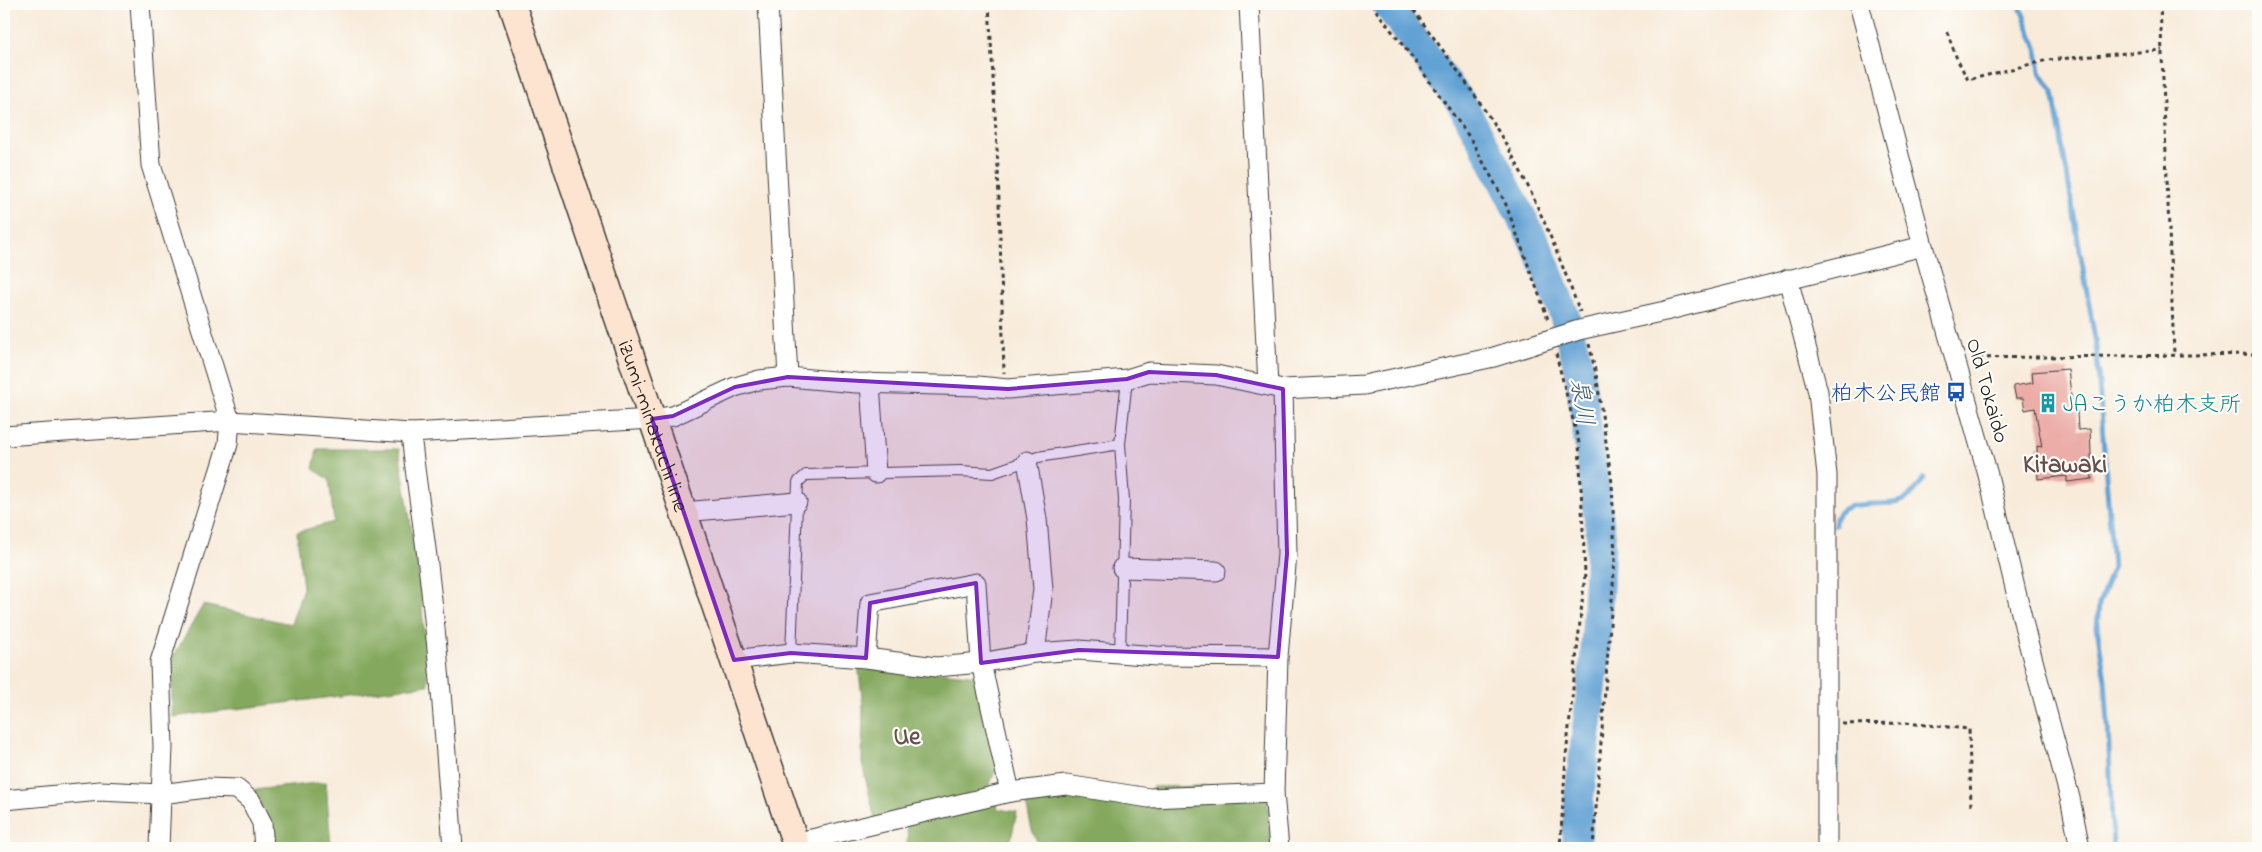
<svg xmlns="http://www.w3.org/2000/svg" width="2262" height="852" font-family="'Indie Flower','Klee One',sans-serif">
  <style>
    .forest { fill: #84a85d; stroke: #50623c }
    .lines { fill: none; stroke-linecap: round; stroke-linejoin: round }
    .stream { stroke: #62a1d4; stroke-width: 5 }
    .river { stroke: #62a1d4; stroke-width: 30 }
    .building { fill: #ecaca7 }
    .service-casing { stroke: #3d3b38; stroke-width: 12 }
    .minor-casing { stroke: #3d3b38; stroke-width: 21 }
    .secondary-casing { stroke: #3d3b38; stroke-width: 29 }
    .path { stroke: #3d3b38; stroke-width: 3; stroke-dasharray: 4 4; stroke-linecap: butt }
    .service { stroke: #fff; stroke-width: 10 }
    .minor { stroke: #fff; stroke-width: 19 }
    .secondary { stroke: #fde4d1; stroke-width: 26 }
    .marked { fill: #7b2cbf; fill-opacity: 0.2; stroke: #7b2cbf; stroke-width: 4; stroke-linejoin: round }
    .labels { text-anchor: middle; stroke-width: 4.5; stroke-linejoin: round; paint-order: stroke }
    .street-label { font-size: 22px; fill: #1c1c1c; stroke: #fdfcf7 }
    .transit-label { font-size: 22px; fill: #164399; stroke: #fdfcf7; text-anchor: end }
    .culture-label { font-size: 22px; fill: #0d838f; stroke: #fdfcf7; text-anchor: start }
    .water-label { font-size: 24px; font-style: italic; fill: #3f5e78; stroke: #fdfcf7 }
    .quarter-label { font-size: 25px; font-weight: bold; fill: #654e4d; stroke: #fdfcf7 }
  </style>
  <rect width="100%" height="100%" fill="#fdfcf7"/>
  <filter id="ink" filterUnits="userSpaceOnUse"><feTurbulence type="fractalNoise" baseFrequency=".02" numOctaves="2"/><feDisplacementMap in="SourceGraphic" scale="10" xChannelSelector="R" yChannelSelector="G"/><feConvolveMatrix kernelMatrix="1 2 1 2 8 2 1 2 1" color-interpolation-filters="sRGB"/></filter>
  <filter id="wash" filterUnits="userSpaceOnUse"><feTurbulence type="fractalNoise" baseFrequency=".0096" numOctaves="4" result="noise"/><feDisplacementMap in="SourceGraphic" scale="20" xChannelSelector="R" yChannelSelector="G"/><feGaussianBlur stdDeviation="1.12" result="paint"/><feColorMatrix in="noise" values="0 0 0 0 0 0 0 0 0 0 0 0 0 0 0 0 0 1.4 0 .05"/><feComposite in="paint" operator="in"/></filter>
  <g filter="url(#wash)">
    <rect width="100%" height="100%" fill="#f8ebda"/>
    <!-- forest -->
    <g class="forest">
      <polygon points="317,449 399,449 420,583 428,685 172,717 172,659 203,605 291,624 303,588 297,532 334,522 329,479 313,469"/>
      <polygon points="858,664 990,677 1002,755 990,784 998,809 1017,812 1009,848 906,848 908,837 903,808 875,819 862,763 863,706"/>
      <polygon points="326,782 331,848 271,848 267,822 254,790"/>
      <polygon points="1266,785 1272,848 1040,848 1032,830 1026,802 1049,797 1151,795 1152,787"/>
    </g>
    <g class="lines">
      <!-- stream -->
      <g class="stream">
        <polyline points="2019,4 2037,49 2040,72 2053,92 2096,345 2113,567 2099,604 2097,627 2105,680 2108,723 2113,848"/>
        <path d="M 1835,525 C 1835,496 1882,507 1899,502 C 1910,499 1918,487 1924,478"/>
        <polyline points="1836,666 1836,773"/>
      </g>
      <!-- river -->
      <polyline class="river" points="1387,4 1460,101 1486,148 1539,251 1564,314 1579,368 1601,536 1595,659 1579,798 1576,848"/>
    </g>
    <g id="blocks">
      <!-- building -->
      <polygon class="building" points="2068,369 2073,411 2077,411 2078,430 2090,429 2092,479 2067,482 2067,476 2038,479 2037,446 2042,447 2035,408 2025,410 2023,398 2016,398 2013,386 2033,383 2032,372"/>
    </g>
  </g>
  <g filter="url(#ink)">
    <use href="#blocks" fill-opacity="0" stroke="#3d3b38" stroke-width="1"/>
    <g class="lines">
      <defs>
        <g id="service">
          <polyline points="791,653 798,482 806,475 960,471 992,473 1038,457 1120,444"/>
          <polyline points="1120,654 1124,500 1120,444 1127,379"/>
        </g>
        <g id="minor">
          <polyline points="140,4 151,165 230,421 228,444 160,662 163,747 159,848"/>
          <polyline points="768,4 788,377"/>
          <polyline points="1249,4 1268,386"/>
          <polyline points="1859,4 1923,246 1988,475 2028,642 2070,798 2080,848"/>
          <polyline points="1788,279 1818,392 1827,475 1827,848"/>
          <polyline points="870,383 876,473"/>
          <path d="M 411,433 C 415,475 422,516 427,557 C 439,654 446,751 453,848"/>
          <polyline points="4,436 230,421 411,433 652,419 673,416 735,387 759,380 788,377 856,383 978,386 1008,389 1127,379 1149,372 1216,375 1283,389 1364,385 1494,357 1579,330 1665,311 1923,246"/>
          <polyline points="1027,461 1037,519 1043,589 1035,653"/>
          <polyline points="684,512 797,502"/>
          <polyline points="1122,568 1216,571"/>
          <polyline points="866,658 870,603 976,583 981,663 1010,792"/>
          <polyline points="734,660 791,653 866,658 936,667 981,663 1035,653 1079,650 1157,656 1278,657"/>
          <polyline points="4,800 100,791 161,794 206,788 237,789 251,801 262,823 264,848"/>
          <polyline points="795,843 1010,792 1066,785 1149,798 1274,793"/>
          <polyline points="1279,848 1274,793 1278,657 1287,554 1283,389"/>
        </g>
        <g id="secondary">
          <path id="s1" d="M 512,4 L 797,848"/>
        </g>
      </defs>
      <!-- service casing -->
      <use href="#service" class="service-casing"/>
      <!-- minor casing -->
      <use href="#minor" class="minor-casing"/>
      <!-- secondary casing -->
      <use href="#secondary" class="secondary-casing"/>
      <!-- path -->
      <g class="path">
        <polyline points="989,4 998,168 1004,373"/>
        <polyline points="1371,4 1415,61 1470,138 1505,202 1549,322"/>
        <path d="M 1409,4 C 1443,51 1484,104 1512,155 C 1539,205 1560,259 1580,312"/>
        <polyline points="2160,4 2174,354"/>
        <polyline points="1947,32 1957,59 1968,80 2047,60 2162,50"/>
        <polyline points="1589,344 1596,374 1612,483 1615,559 1593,848"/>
        <polyline points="1556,354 1579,443 1585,574 1566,756 1560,848"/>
        <polyline points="1971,358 2258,354"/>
        <polyline points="1842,724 1905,723 1969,729 1971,808"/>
      </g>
      <!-- service -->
      <use href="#service" class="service"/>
      <!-- minor -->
      <use href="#minor" class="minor"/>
      <!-- secondary -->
      <use href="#secondary" class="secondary"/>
    </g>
  </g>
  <!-- marked area -->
  <path class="marked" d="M 1149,372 L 1216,375 L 1283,389 L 1287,554 L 1278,657 L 1079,650 L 981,663 L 976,583 L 870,603 L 866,658 L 791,653 L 734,660 L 652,419 L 673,416 L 735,387 L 788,377 L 1008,389 L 1127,379 Z"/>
  <!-- icons -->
  <defs>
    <symbol id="bus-bare" viewBox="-9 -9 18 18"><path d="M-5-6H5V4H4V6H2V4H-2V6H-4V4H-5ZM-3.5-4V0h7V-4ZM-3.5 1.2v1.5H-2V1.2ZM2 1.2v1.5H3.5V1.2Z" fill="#1a4fb4" stroke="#fdfcf7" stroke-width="2.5" paint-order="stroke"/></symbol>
    <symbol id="building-bare" viewBox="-9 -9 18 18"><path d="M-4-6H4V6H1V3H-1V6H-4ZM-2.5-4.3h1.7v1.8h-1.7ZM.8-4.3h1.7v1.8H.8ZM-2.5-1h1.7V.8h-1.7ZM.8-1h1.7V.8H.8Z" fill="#0f9aa8" stroke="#fdfcf7" stroke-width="2.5" paint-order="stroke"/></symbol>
  </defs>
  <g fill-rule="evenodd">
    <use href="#bus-bare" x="1942" y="378" width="28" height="28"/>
    <use href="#building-bare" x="2034" y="389" width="28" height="28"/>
  </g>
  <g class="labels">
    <!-- street labels -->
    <g class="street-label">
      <text transform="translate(1989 390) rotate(74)" y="8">Old Tokaido</text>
      <text dy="8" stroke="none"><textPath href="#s1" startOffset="445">izumi-minakuchi line</textPath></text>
    </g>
    <!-- transit labels -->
    <g class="transit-label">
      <text x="1941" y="400">柏木公民館</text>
    </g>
    <!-- culture labels -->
    <g class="culture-label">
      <text x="2063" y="411">JAこうか柏木支所</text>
    </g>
    <!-- water labels -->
    <g class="water-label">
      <text transform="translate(1583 402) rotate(82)" y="8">泉川</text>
    </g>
    <!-- quarter labels -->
    <g class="quarter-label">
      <text x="2065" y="472">Kitawaki</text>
      <text x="907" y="744">Ue</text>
    </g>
  </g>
  <!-- margin -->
  <rect width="2262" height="852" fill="none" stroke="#fdfcf7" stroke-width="20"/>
</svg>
